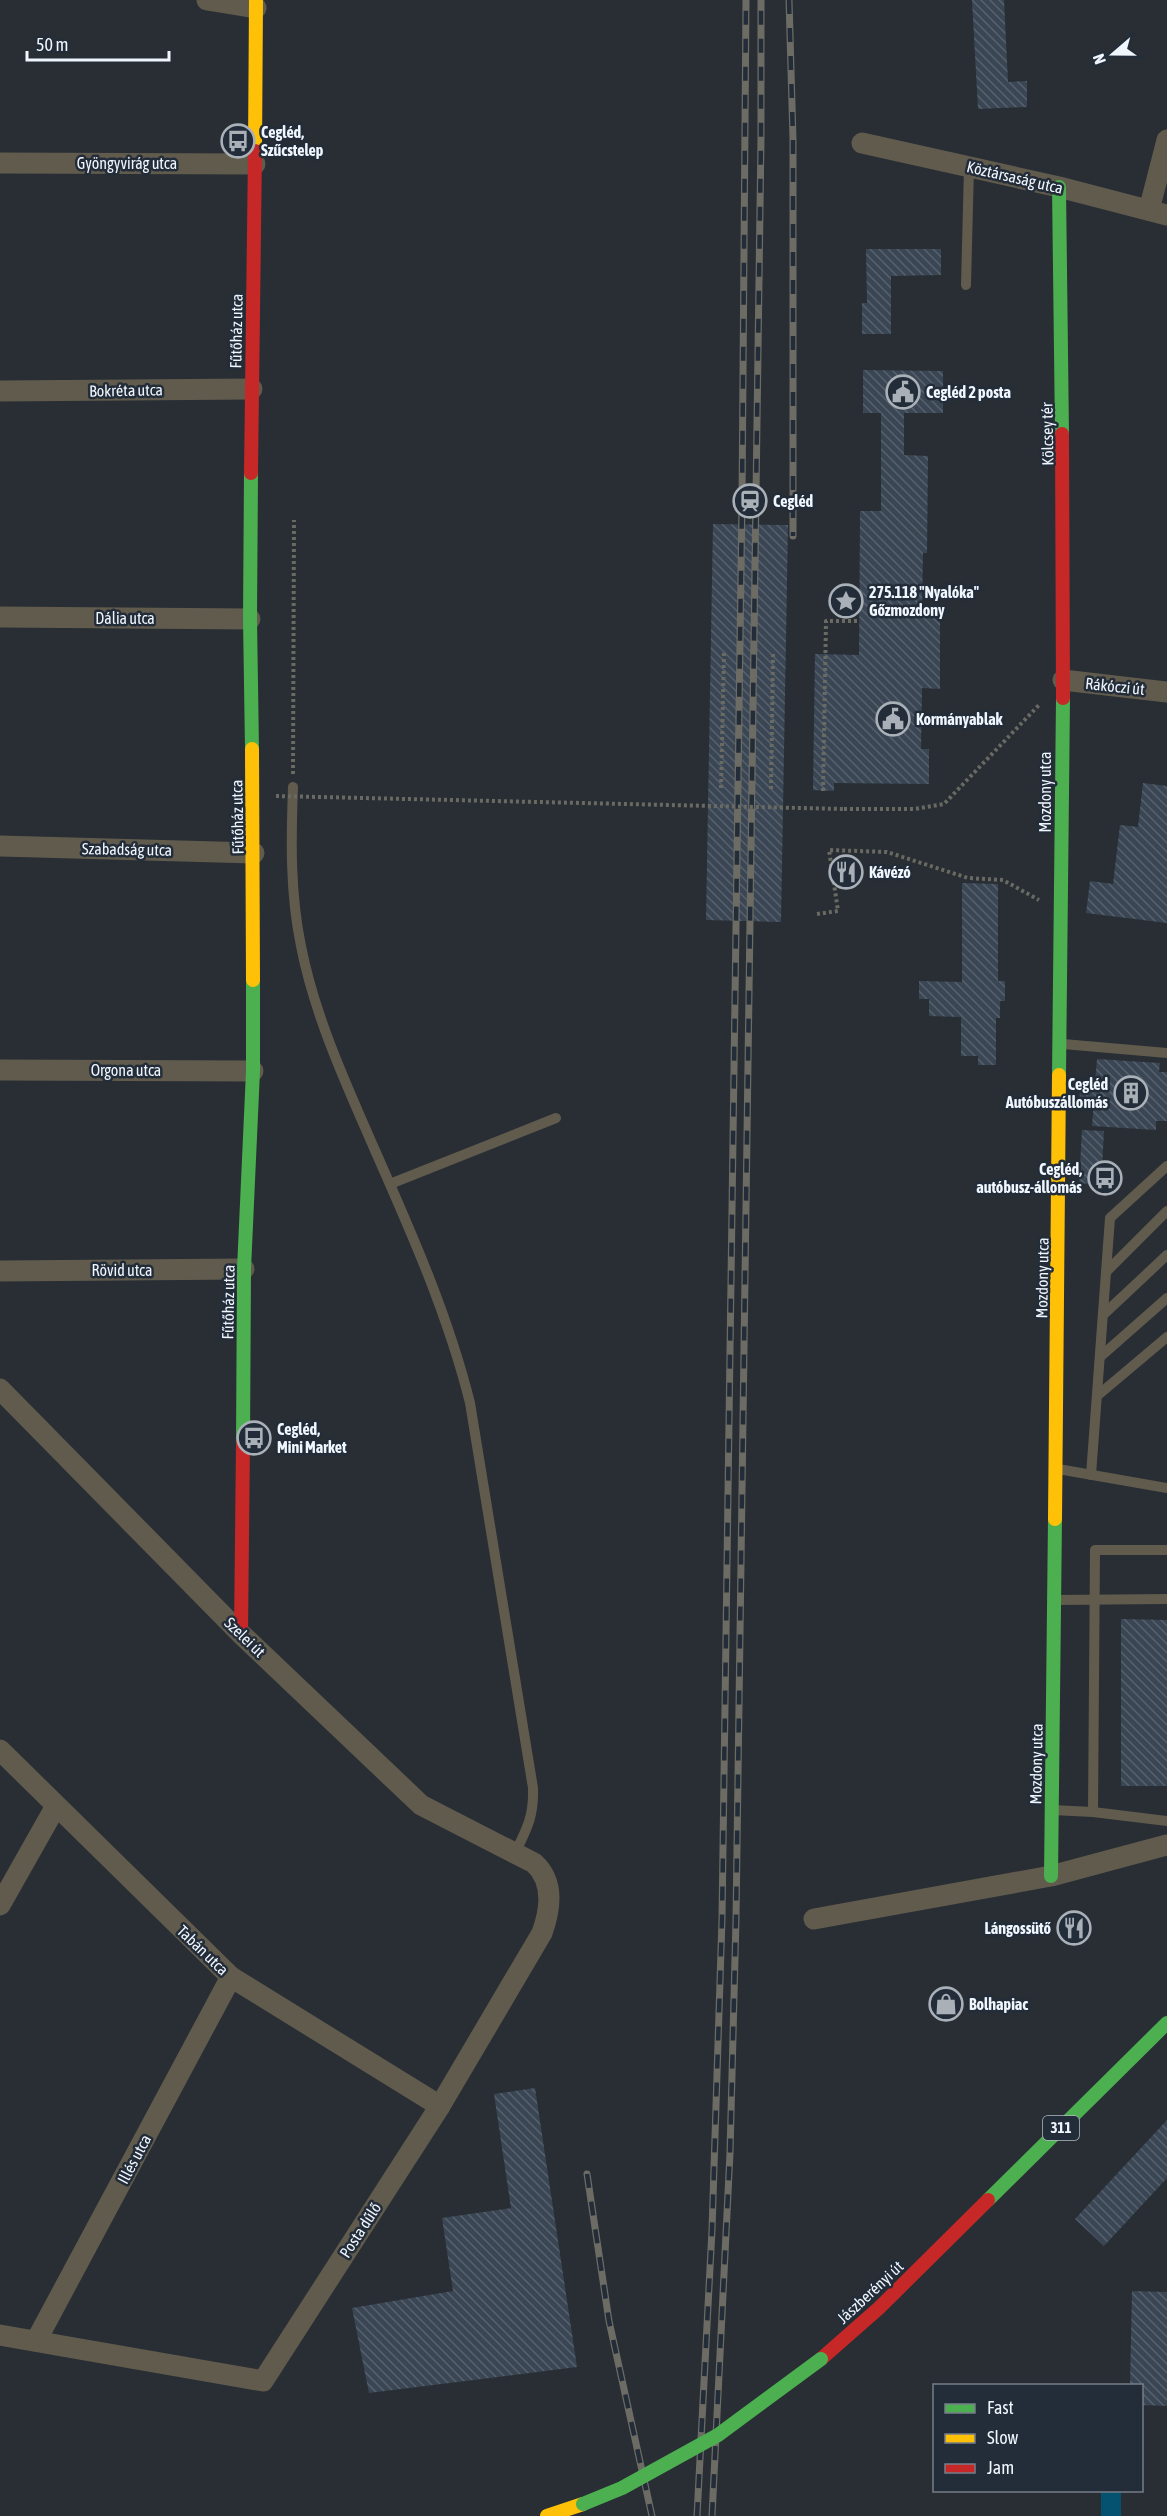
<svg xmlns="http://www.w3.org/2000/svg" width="1167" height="2516" font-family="'Asap Condensed',sans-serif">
<defs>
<pattern id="building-back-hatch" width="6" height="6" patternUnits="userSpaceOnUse" patternTransform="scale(1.5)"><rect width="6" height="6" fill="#3a4654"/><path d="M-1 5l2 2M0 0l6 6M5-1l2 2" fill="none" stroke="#57616e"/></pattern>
</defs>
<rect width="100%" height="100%" fill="#282e34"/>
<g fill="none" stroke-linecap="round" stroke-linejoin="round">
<!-- canal -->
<path stroke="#055170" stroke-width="20" d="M1111 2516V2490"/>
</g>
<!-- building -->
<g fill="url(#building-back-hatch)">
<path d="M972 0H1004L1008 82 1027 81V107L978 109Z"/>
<path d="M866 249H941V275L891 276V334H862V303H867Z"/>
<path d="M863 370 943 371V413H904V455L928 456 927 553H923L922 611 940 612V689L922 688 921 749H929V784L834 783V791L813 790 815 654 859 655 860 511H881V413H863Z"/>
<path d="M713 524 788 525 781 922 706 920Z"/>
<path d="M1143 783 1167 786V923L1086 913 1090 881 1113 884 1120 825 1138 827Z"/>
<path d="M962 883 998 884V981H1005V1001H1000V1018H996V1065H978V1056H961V1017L929 1016V999H919V981L962 982Z"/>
<path d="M1097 1059 1160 1063 1159 1072H1167V1121H1156V1130L1092 1126 1094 1102 1079 1101 1081 1082 1095 1083Z"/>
<path d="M1082 1130 1104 1131 1101 1185 1079 1183Z"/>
<path d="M1121 1619 1167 1620V1786H1121Z"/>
<path d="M535 2088 577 2367 369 2393 352 2308 453 2291 442 2218 511 2208 494 2094Z"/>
<path d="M1167 2120V2178L1104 2246 1075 2219Z"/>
<path d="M1132 2291 1167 2292V2406L1142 2405V2385H1130Z"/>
</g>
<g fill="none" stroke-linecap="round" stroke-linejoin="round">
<!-- path -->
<g stroke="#696a62" stroke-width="4" stroke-dasharray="3 3" stroke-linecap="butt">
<path d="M293 774 294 520"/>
<path d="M721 788 724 653"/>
<path d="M771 789 773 654"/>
<path d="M823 791 826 621H859"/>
<path d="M844 809H915L944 804 1040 704"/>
<path d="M817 914 838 911 829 850 887 852 968 878 1003 880 1039 900"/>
</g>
<!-- lane -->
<g stroke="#605b4d" stroke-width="10">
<path d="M966 285 969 167"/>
<path d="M293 787C291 840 290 893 301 946 314 1013 343 1077 370 1139 408 1225 447 1311 470 1403L533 1788C534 1816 527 1829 515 1853"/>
<path d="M1063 1044 1167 1053"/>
<path d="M390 1184 556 1118"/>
<path d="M1106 1272 1167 1211"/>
<path d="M1103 1315 1167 1255"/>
<path d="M1100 1357 1167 1298"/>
<path d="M1097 1396 1167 1337"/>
<path d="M1058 1469 1167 1488"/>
<path d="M1091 1475 1110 1218 1167 1166"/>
<path d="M1055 1600 1167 1599"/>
<path d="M1052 1810 1093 1812 1095 1550H1167"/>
<path d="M1093 1812 1167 1821"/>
</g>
<!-- street -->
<g stroke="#605b4d" stroke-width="21">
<path d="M207 0 256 8"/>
<path d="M862 143 1059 187 1167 215"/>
<path d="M0 163 255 164"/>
<path d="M1149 210 1167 140"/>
<path d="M0 391 252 389"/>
<path d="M0 617 250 619"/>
<path d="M1063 680 1167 692"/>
<path d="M0 846 254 853"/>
<path d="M0 1070 253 1071"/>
<path d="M0 1271 244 1269"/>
<path d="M0 1389 241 1634 421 1805 534 1863C554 1881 551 1908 542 1933L440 2106 263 2381 0 2335"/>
<path d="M0 1750 231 1977 440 2106"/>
<path d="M0 1905 56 1806"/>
<path d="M814 1919 1051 1876 1167 1845"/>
<path d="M36 2341 231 1977"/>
</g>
<!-- fast -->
<g stroke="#4caf50" stroke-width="14">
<path d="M1059 187 1062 434"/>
<path d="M251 473 250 619 252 749"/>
<path d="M1059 1075 1063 698"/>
<path d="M243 1442 244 1269 253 1071V980"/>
<path d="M1051 1876 1055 1519"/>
<path d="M988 2200 1167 2023"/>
</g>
<!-- slow -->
<g stroke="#ffc107" stroke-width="14">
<path d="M255 151 256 0"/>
<path d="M252 749 253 980"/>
<path d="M1055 1519 1059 1075"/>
<path d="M547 2516 583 2504"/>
</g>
<!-- jam -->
<g stroke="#c62828" stroke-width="14">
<path d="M1062 434 1063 698"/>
<path d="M251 473 255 151"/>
<path d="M241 1634 243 1442"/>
<path d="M821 2359 879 2308 988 2200"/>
</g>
<defs>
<g id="rail">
<path d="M789 0 793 139V536"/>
<path d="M587 2174 609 2321 652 2516"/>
<path d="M697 2516 712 2230 722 1919 742 501 746 0"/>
<path d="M712 2516 730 2153 736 1919 761 138V0"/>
</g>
</defs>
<!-- rail casing -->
<use href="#rail" stroke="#6d6c64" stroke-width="7"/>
<!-- rail -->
<use href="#rail" stroke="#232d39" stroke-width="4.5" stroke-dasharray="14" stroke-linecap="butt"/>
<!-- path-bridge -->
<path stroke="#696a62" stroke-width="4" stroke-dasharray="3 3" stroke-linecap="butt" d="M276 796 844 809"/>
<!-- fast-bridge -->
<path stroke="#4caf50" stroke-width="14" d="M583 2504 622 2488 718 2435 821 2359"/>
</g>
<!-- icons -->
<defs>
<symbol id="bus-ring" viewBox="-11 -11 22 22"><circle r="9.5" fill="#232d39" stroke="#a9b0b7" stroke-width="1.5"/><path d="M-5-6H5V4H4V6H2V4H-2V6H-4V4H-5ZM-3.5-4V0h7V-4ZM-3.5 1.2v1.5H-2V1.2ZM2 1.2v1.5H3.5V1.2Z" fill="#a9b0b7"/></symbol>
<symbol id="civic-ring" viewBox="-11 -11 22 22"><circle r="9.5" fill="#232d39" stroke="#a9b0b7" stroke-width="1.5"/><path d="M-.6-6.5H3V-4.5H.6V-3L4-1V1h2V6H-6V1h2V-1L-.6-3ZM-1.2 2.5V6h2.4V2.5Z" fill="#a9b0b7"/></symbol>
<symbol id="station-ring" viewBox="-11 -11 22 22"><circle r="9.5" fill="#232d39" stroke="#a9b0b7" stroke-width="1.5"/><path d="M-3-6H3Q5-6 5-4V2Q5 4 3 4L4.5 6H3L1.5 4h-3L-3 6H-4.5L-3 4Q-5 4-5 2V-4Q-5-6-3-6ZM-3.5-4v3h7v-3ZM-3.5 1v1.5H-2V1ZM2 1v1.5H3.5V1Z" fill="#a9b0b7"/></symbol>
<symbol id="sight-ring" viewBox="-11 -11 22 22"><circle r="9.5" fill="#232d39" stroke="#a9b0b7" stroke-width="1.5"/><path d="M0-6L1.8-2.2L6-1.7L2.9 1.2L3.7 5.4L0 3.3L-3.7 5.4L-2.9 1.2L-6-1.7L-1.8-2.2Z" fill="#a9b0b7"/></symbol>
<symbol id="restaurant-ring" viewBox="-11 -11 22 22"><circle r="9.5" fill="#232d39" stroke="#a9b0b7" stroke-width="1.5"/><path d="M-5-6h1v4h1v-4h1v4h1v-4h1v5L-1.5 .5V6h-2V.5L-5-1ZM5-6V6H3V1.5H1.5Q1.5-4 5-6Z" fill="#a9b0b7"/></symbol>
<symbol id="building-ring" viewBox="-11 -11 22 22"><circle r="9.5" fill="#232d39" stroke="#a9b0b7" stroke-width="1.5"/><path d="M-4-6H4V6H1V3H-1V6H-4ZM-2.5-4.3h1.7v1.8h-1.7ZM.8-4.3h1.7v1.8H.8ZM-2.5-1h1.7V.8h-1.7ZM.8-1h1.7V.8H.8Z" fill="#a9b0b7"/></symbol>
<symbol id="shop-ring" viewBox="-11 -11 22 22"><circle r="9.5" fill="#232d39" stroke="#a9b0b7" stroke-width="1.5"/><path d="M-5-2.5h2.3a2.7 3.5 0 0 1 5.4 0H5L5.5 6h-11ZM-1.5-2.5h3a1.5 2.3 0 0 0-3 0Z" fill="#a9b0b7"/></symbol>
</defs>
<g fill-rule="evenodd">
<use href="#bus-ring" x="219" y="122" width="38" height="38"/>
<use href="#civic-ring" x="884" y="373" width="38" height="38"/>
<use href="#station-ring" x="731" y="482" width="38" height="38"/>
<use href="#sight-ring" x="827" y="582" width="38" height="38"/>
<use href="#civic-ring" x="874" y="700" width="38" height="38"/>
<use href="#restaurant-ring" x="827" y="853" width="38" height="38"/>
<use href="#building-ring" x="1112" y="1074" width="38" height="38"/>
<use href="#bus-ring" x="1086" y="1159" width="38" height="38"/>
<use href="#bus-ring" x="235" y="1419" width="38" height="38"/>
<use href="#restaurant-ring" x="1055" y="1909" width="38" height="38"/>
<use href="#shop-ring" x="927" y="1985" width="38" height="38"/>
</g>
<g text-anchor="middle" stroke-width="5" stroke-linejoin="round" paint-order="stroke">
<!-- shield labels -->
<rect fill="#232d39" stroke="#b2bac3" stroke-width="1.5" x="1043" y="2116" width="36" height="24" rx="4.5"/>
<g font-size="15" font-weight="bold" fill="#eff6fe">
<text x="1061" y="2133">311</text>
</g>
<!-- poi labels -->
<g font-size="16" font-weight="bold" fill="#eff6fe" stroke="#232d39" text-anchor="start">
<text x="261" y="138">Cegléd,<tspan x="261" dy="18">Szűcstelep</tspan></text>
<text x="926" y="398">Cegléd 2 posta</text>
<text x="773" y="507">Cegléd</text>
<text x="869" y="598">275.118 "Nyalóka"<tspan x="869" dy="18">Gőzmozdony</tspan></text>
<text x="916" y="725">Kormányablak</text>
<text x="869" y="878">Kávézó</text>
<text x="1108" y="1090" text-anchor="end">Cegléd<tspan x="1108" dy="18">Autóbuszállomás</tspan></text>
<text x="1082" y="1175" text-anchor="end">Cegléd,<tspan x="1082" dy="18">autóbusz-állomás</tspan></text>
<text x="277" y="1435">Cegléd,<tspan x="277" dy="18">Mini Market</tspan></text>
<text x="1051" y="1934" text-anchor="end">Lángossütő</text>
<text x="969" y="2010">Bolhapiac</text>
</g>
<!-- street labels -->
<g font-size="16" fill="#eff6fe" stroke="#232d39">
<text x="127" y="169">Gyöngyvirág utca</text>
<text transform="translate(1015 177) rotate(13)" y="6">Köztársaság utca</text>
<text transform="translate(236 331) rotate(-89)" y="6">Fűtőház utca</text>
<text transform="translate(126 390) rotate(-1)" y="6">Bokréta utca</text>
<text transform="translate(1047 434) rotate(-91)" y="6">Kölcsey tér</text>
<text x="125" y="624">Dália utca</text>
<text transform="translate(1115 686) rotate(6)" y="6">Rákóczi út</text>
<text transform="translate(1045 792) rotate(-90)" y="6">Mozdony utca</text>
<text transform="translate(237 817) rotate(-91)" y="6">Fűtőház utca</text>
<text transform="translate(127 849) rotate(1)" y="6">Szabadság utca</text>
<text x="126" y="1076">Orgona utca</text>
<text x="122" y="1276">Rövid utca</text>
<text transform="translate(1042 1278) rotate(-89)" y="6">Mozdony utca</text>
<text transform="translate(228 1302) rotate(-89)" y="6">Fűtőház utca</text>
<text transform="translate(245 1637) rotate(44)" y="6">Szelei út</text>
<text transform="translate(1036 1764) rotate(-89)" y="6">Mozdony utca</text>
<text transform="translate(203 1950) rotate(44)" y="6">Tabán utca</text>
<text transform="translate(134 2159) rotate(-62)" y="6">Illés utca</text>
<text transform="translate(360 2230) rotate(-57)" y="6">Posta dűlő</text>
<text transform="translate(870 2292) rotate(-43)" y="6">Jászberényi út</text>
</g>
</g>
<!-- legend -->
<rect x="933" y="2384" width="210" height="108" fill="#232d39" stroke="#757d88" stroke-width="1.5"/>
<rect x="945" y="2404" width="30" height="9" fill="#4caf50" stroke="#757d88" stroke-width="1.5"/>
<text x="987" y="2414" font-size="18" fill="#eff6fe">Fast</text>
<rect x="945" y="2434" width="30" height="9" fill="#ffc107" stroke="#757d88" stroke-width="1.5"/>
<text x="987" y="2444" font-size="18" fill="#eff6fe">Slow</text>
<rect x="945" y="2464" width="30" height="9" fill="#c62828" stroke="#757d88" stroke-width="1.5"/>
<text x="987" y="2474" font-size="18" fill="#eff6fe">Jam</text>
<!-- north arrow -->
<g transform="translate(1113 54) rotate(250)" stroke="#232d39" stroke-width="4.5" paint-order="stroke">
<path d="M0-4.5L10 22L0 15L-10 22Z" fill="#eff6fe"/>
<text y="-9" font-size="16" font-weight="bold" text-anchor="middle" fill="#eff6fe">N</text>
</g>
<!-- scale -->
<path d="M27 51v9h142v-9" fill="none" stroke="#eff6fe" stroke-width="3"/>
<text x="36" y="51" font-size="18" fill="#eff6fe" stroke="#232d39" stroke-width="4.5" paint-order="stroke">50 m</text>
</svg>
